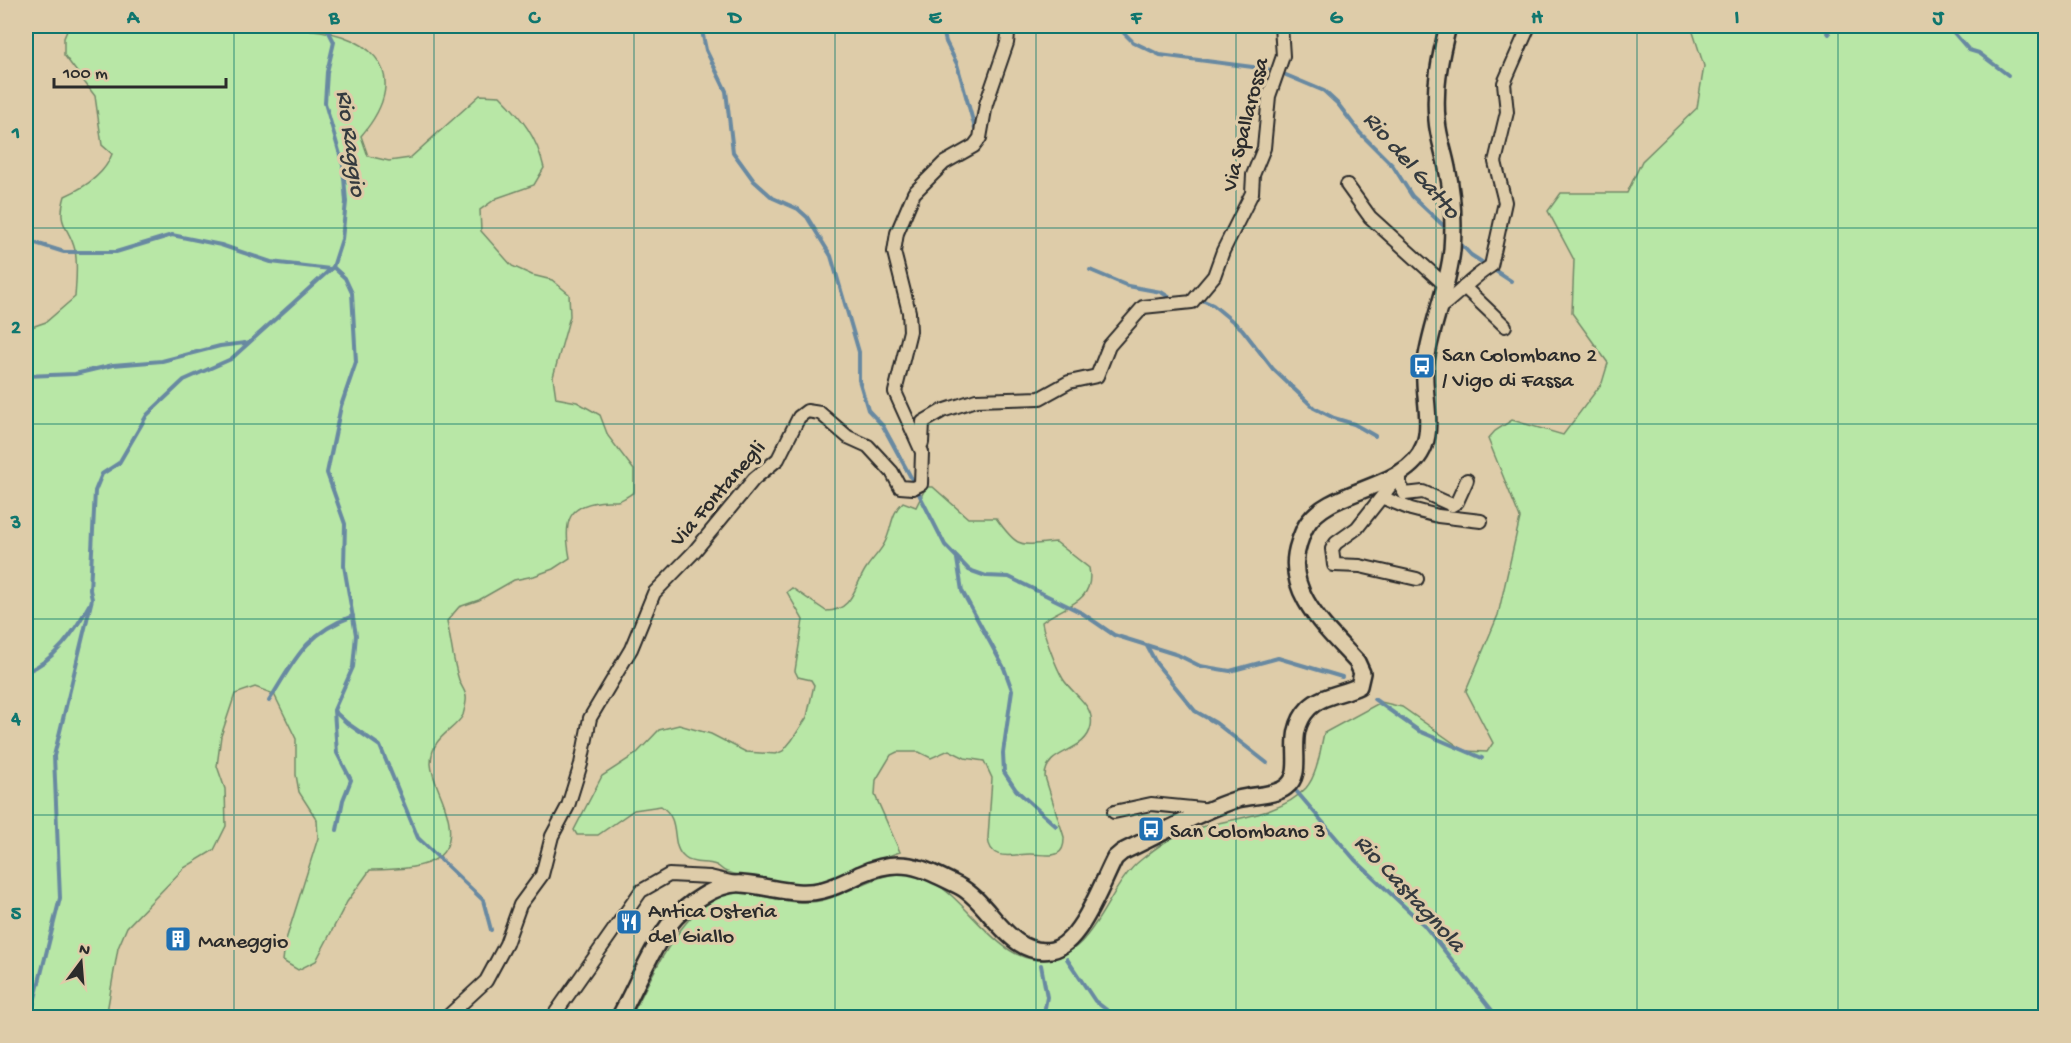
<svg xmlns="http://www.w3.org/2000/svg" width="2071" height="1043" font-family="'Gochi Hand',sans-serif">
<rect width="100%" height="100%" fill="#decca9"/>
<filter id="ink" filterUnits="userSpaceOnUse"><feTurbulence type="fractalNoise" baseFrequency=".0167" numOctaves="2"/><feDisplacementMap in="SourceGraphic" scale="12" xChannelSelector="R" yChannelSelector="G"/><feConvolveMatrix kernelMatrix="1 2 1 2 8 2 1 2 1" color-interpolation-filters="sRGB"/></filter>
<g filter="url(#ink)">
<!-- green -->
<g fill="#b8e7a6" stroke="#728968" stroke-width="1.5">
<path d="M69 26H293L294 29C365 29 418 69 361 136L368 156 389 161 410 158 480 95 500 96C522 118 537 137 544 168L534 185 497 198 480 210 481 231 512 266 532 275 552 280 569 294 570 316 553 377 556 398 577 402 600 415 608 436 634 470V492C629 495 623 500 617 501 617 501 608 501 608 501 566 503 563 522 570 558L553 569 534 576 514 580 479 600 459 607 447 621C451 640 453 662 459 680 460 685 466 691 466 697 467 701 464 711 463 715 454 732 431 735 431 764 432 779 441 793 445 807 466 869 413 869 370 870L347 902 316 961 298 970 283 961 285 943 318 838 317 820 299 792 296 775V739L274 694 255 687 235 694 221 736 217 766 225 789 226 826 214 850 184 868 127 927 118 948 107 1012 103 1017 26 1018V329L46 322 75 297C76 281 78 266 75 250 69 225 56 227 65 196 83 188 105 174 112 154L102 145 95 96 64 55V38Z"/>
<path d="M1691 26H2045V1017L630 1018C654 975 690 881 751 894 776 898 801 907 827 899 865 887 892 860 933 882 967 900 998 961 1041 960 1097 958 1104 888 1142 859 1153 850 1166 840 1180 834 1217 818 1277 820 1306 788 1318 774 1320 750 1324 733L1381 702 1402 707 1465 751 1487 752 1493 743 1466 691 1498 615 1520 518 1488 439 1495 431 1512 420 1563 435 1602 383 1608 363 1572 313 1574 260 1548 211 1561 193H1627L1642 161 1697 108 1704 66Z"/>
<path d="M926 487H933L968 518H996C1019 550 1019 545 1056 542L1089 568C1096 604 1061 606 1042 622 1044 636 1056 667 1063 679 1072 694 1095 705 1091 726 1086 754 1045 748 1045 777L1064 837C1065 862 1046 854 1030 854 1013 854 990 863 988 838L992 778 984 761 965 758 949 750 931 758 919 752H897L891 755 876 780 875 795 900 852C882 857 866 867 849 874 805 891 771 885 727 872 722 871 721 867 716 865 706 861 693 865 685 858 668 845 683 821 661 806L634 810 598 835H577L574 830 602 776 636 754 659 730 679 725 711 734 746 752 776 754 783 751 792 740 807 717 814 685 811 680 798 677 795 671 803 620 787 592 792 588 826 611C854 611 854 585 867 567 873 558 882 550 886 540 892 527 891 513 903 502L916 507Z"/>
</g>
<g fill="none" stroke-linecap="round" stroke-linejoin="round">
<!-- stream -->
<g stroke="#6889a1" stroke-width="4">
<path d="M701 26 706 50 726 91 733 152 754 181 773 198 798 209 807 217 831 256 859 352V380L868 410 883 426 914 483"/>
<path d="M942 26 946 42 957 64 976 132"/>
<path d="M1117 26 1133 42 1160 55 1268 69"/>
<path d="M1823 26 1829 34"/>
<path d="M1948 26 1969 50 1979 53 2008 75"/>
<path d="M1286 75 1324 91 1338 104 1360 133 1393 166 1412 196 1448 230"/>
<path d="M26 240 64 252H116L172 235 221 245 271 262 330 269"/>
<path d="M1457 240 1471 255 1511 281"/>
<path d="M333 267 345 278 352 293 356 362 341 406 327 473 345 524 344 566 356 635 353 667 334 710 337 753 351 780 343 800 337 830"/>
<path d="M1090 270 1128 286 1161 292 1172 299"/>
<path d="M1204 301 1213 305 1242 329 1273 369 1314 408 1334 418 1354 424 1375 436"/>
<path d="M26 376 75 374 113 365 162 361 220 346 245 343"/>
<path d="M917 490 945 545 969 570 986 576 1009 577 1082 613 1114 635 1178 655 1200 666 1230 671 1278 658 1342 677"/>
<path d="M957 559 962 591 1004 668 1012 690 1003 753 1004 772 1016 790 1056 826"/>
<path d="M1147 646 1156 663 1195 711 1216 723 1267 763"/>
<path d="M26 672C55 660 74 633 89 605"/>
<path d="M1374 699 1419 731 1482 758"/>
<path d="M269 701C294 661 305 633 353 616"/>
<path d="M334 711 347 723 380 746 418 838 483 900 491 930"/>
<path d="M1297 792 1355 860 1424 925 1498 1018"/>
<path d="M1067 959 1095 1001 1117 1018"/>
<path d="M1041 965 1047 997 1043 1018"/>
<path d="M30 1018 60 898 54 756 92 599 90 590 95 491 102 474 119 463 147 415 184 380 231 359 333 267 342 239 346 202 343 165 325 103 327 72 334 42 326 26"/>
</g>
<defs>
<g id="minor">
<path d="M1347 185 1370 217 1444 284"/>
<path d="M1464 287 1505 326"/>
<path d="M1438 309C1457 296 1471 278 1491 266L1505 202 1495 162 1507 112 1504 83 1529 26"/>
<path d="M922 443 923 422 942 411 976 400 1040 398 1069 382 1097 376 1109 346 1143 307 1192 302 1214 276 1223 251 1252 193 1253 175 1264 148 1269 96 1283 56 1281 26"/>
<path d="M1400 472V485L1405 494 1423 492 1452 505 1457 502 1467 480"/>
<path d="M1393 476 1391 485 1357 528 1336 543 1332 549 1334 565 1360 566 1417 579"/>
<path d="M1385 491 1386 499 1411 509 1438 516 1481 521"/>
<path d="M1114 812 1151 804 1212 810"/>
<path d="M446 1018 486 981 506 944 520 905 542 875 552 836 568 806 581 764 590 718 631 649 654 593 693 553 754 479 778 459 799 417 807 411 820 413 848 437 868 446 892 472 900 487 913 488 921 484 922 452 895 392 910 331 909 312 894 252 897 233 914 193 944 163 974 146 980 138 986 104 1007 43 1009 26"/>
<path d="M552 1018 641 891 669 875 710 877 735 883"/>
</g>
<path id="tertiary" d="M619 1018C635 989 650 951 669 925 683 906 718 882 742 884 770 886 796 897 823 890 836 887 849 880 861 874 901 856 921 867 959 886 991 903 1009 958 1052 950 1081 944 1102 882 1115 858L1122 852C1157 836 1202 810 1238 799 1252 795 1275 796 1286 787 1308 771 1282 736 1309 708 1322 695 1343 694 1359 686L1362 673 1357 662C1328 630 1282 591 1299 543 1301 537 1303 531 1306 526 1328 487 1407 491 1424 446 1433 424 1423 393 1425 369 1429 328 1448 291 1452 250 1454 223 1453 195 1447 168 1444 152 1438 136 1437 120 1434 86 1440 57 1448 26"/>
</defs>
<!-- minor casing -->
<use href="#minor" stroke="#2b2b2b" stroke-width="16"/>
<!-- tertiary casing -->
<use href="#tertiary" stroke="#2b2b2b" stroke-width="20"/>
<!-- minor -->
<use href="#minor" stroke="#decca9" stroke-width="12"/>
<!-- tertiary -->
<use href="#tertiary" stroke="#decca9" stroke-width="15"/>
</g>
</g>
<!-- grid -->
<path fill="none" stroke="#0f766e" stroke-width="1.5" stroke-opacity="0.55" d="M234 26V1018M434 26V1018M634 26V1018M835 26V1018M1036 26V1018M1236 26V1018M1436 26V1018M1637 26V1018M1838 26V1018M26 228H2046M26 424H2046M26 619H2046M26 815H2046"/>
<!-- icons -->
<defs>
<symbol id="bus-square" viewBox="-11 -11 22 22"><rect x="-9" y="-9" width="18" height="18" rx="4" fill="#1f6fb2" stroke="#decca9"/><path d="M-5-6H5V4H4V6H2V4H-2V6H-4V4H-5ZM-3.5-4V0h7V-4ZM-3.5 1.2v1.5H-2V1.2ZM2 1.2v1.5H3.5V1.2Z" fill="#fff"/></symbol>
<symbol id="restaurant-square" viewBox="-11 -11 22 22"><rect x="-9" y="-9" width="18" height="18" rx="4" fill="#1f6fb2" stroke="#decca9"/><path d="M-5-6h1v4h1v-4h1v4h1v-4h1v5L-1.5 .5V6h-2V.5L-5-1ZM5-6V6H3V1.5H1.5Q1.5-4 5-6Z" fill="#fff"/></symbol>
<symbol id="building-square" viewBox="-11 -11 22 22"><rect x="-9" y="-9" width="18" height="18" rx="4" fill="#1f6fb2" stroke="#decca9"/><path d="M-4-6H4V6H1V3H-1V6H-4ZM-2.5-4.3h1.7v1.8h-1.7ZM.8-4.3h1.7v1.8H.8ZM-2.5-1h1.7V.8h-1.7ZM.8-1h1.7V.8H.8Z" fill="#fff"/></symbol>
</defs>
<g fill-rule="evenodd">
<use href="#bus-square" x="1407" y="351" width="30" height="30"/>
<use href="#bus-square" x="1136" y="814" width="30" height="30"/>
<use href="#restaurant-square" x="614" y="907" width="30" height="30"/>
<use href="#building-square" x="163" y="924" width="30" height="30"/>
</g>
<g text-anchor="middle" stroke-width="6" stroke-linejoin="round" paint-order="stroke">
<!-- street labels -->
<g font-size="22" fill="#2b2b2b" stroke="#decca9">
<text transform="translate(1243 124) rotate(-76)" y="8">Via Spallarossa</text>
<text transform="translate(716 492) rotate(-49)" y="8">Via Fontanegli</text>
</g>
<!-- poi labels -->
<g font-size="22" fill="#2b2b2b" stroke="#decca9" text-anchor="start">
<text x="1442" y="361">San Colombano 2<tspan x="1442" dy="25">/ Vigo di Fassa</tspan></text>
<text x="1170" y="837">San Colombano 3</text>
<text x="648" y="917">Antica Osteria<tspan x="648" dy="25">del Giallo</tspan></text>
<text x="198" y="947">Maneggio</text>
</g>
<!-- water labels -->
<g font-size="24" font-style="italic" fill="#353b3f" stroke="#decca9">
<text transform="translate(353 143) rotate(82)" y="8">Rio Raggio</text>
<text transform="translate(1413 164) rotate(49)" y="8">Rio del Gatto</text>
<text transform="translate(1411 892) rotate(47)" y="8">Rio Castagnola</text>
</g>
</g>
<!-- margin -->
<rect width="2071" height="1043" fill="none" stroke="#decca9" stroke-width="66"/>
<!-- north arrow -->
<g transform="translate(81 962) rotate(16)" stroke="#decca9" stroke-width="4.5" paint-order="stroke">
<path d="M0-4.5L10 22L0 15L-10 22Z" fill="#2b2b2b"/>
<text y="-9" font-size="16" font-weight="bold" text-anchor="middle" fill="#2b2b2b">N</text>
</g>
<!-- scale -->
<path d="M54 78v9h172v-9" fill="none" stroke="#2b2b2b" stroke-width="3"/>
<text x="63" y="78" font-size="18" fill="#2b2b2b" stroke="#decca9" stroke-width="4.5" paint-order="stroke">100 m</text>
<rect x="33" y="33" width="2005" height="977" fill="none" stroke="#0f766e" stroke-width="2"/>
<g font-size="20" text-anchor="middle" font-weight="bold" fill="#0f766e">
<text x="133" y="23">A</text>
<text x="334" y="23">B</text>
<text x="534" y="23">C</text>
<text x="735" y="23">D</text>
<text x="935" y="23">E</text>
<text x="1136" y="23">F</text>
<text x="1336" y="23">G</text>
<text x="1537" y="23">H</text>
<text x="1737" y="23">I</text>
<text x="1938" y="23">J</text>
<text x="16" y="138">1</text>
<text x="16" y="333">2</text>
<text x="16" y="528">3</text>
<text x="16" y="724">4</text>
<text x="16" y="919">5</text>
</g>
</svg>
